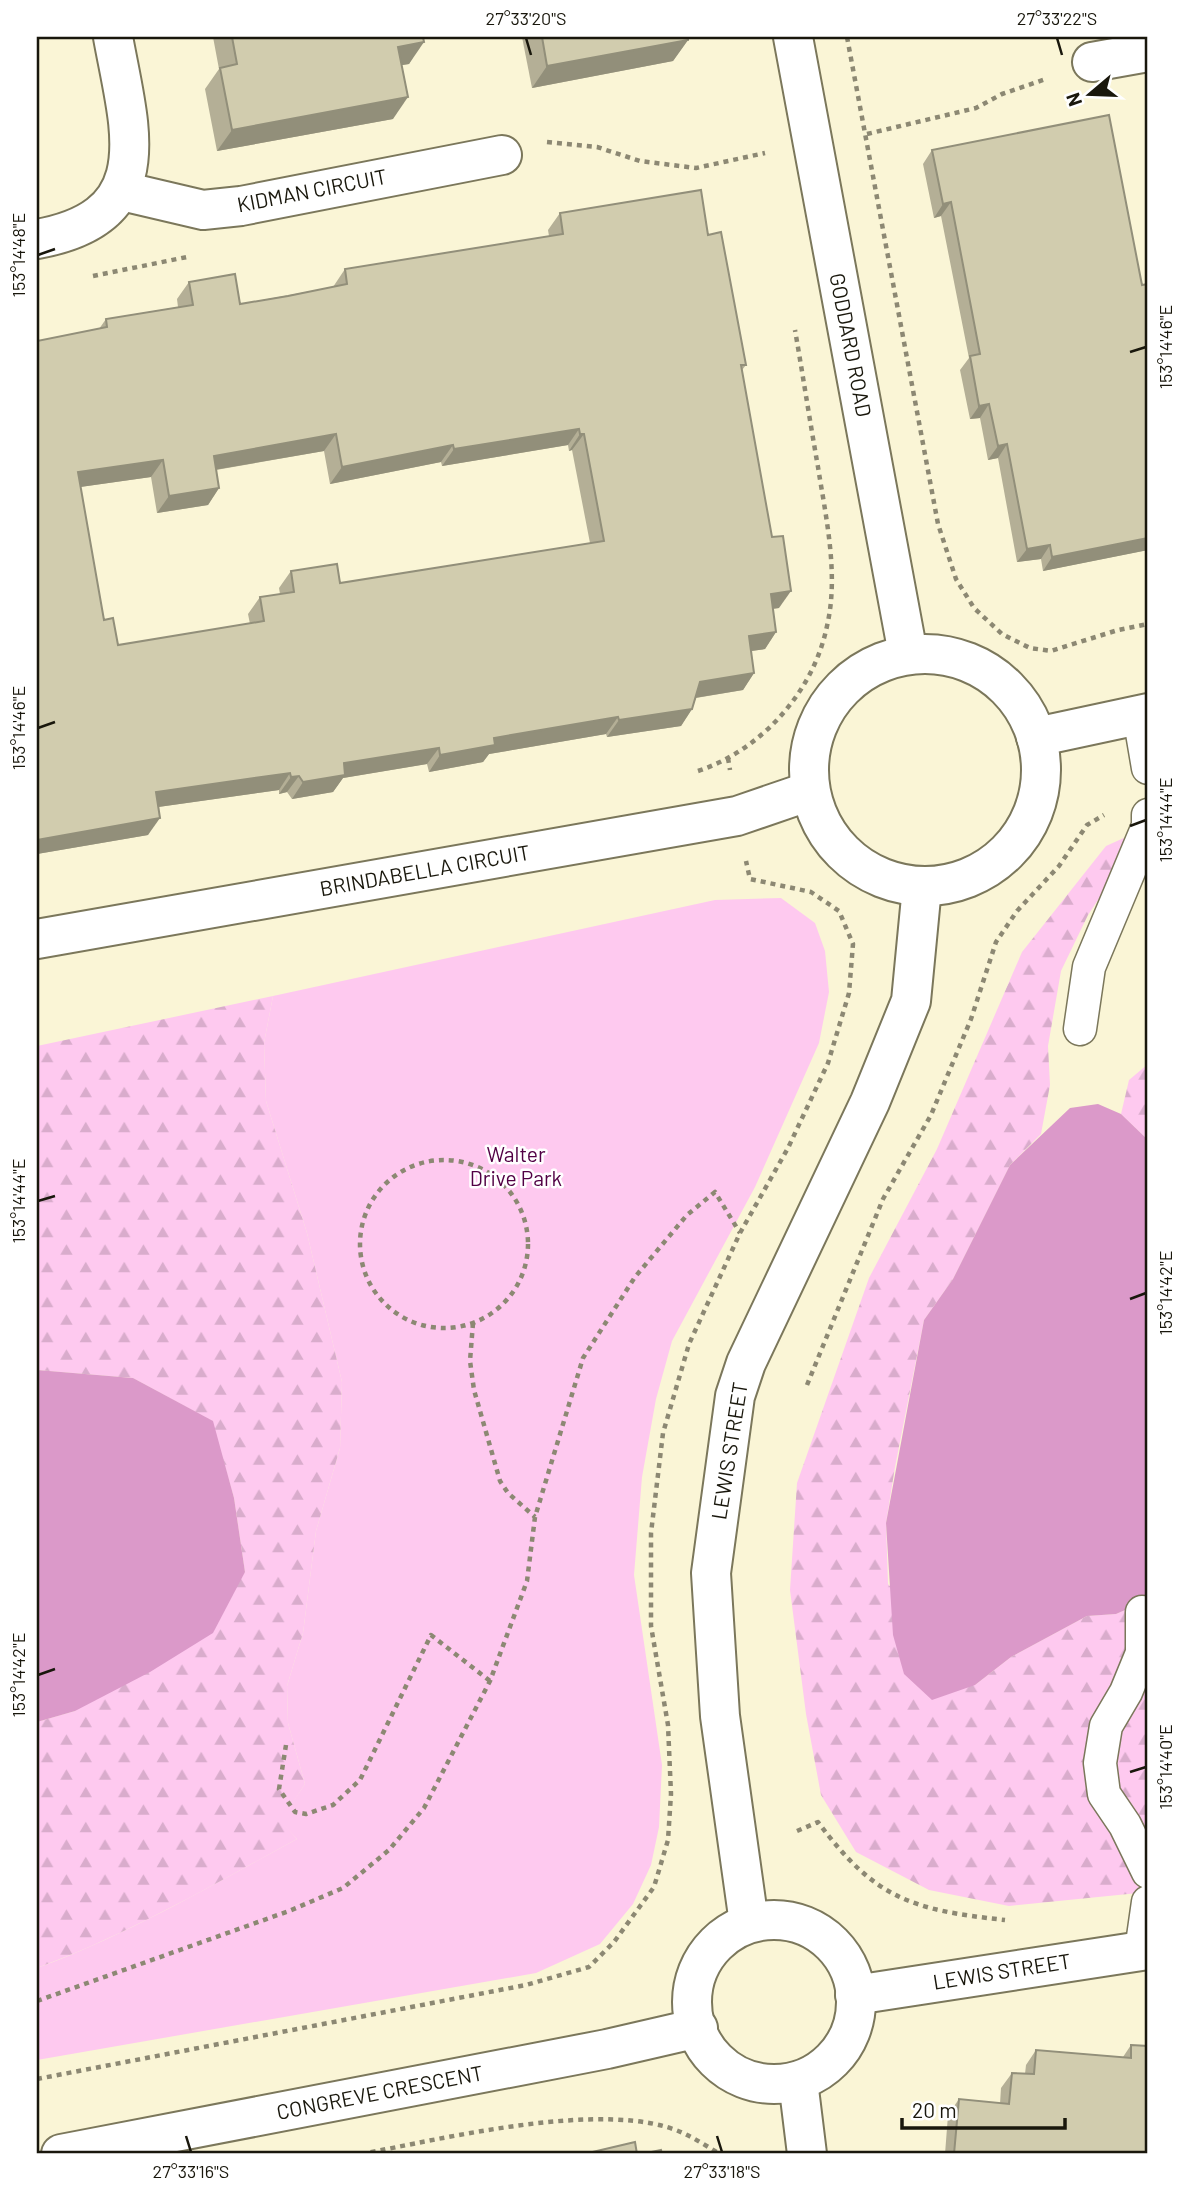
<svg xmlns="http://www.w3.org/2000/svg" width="1185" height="2191" font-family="Barlow,sans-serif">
<defs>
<pattern id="forest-firs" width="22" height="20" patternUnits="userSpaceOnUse" patternTransform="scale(1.75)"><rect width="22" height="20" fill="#fec9ef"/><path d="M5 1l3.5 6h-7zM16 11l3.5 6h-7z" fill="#d9accc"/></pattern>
</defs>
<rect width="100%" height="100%" fill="#faf5d6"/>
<!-- green -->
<path fill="#fec9ef" d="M781 898 815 923 825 951 829 992 819 1043 755 1187 672 1341 656 1399 642 1477 634 1575 662 1765 659 1827 651 1865 633 1904 600 1944 536 1973 37 2060V1968C127 1935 212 1885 297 1839L280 1821 305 1784 288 1723 287 1686 303 1633 316 1531 340 1448 342 1382 307 1233 266 1101 264 1043 273 996 715 900Z"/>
<!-- forest -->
<g fill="url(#forest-firs)">
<path d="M1126 837 1127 856 1088 915 1061 971 1048 1046 1050 1085 1041 1134 1010 1165 953 1279 924 1320 895 1467 886 1523 888 1584 975 1685 1011 1657 1087 1616 1116 1614 1148 1600V1892L1009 1906 929 1890 856 1852 821 1795 806 1714 790 1590 797 1483 869 1278 937 1149 1022 952 1106 846Z"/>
<path d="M273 996 264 1043 266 1101 307 1233 342 1382 340 1448 316 1531 303 1633 287 1686 288 1723 305 1784 281 1821 297 1839C213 1885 127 1935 37 1968V1722L75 1711 245 1572 234 1498 212 1421 133 1378 37 1370V1046Z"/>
<path d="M1148 1064V1140L1121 1114 1129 1080Z"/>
</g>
<!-- water -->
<g fill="#db99c9">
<path d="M1098 1104 1121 1114 1148 1140V1600L1116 1614 1087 1616 1011 1657 975 1685 932 1700 904 1674 893 1635 886 1523 924 1320 953 1279 1010 1165 1070 1108Z"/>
<path d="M37 1370 133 1378 213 1421 234 1498 245 1572 213 1633 150 1672 75 1711 37 1722Z"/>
</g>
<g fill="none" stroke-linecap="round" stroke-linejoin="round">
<defs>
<g id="service">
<path d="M1139 715 1148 768"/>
<path d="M1080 1029 1089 967 1148 826V815"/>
<path d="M1142 1612V1653L1126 1692 1106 1726 1100 1763 1104 1794 1125 1825 1148 1872"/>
<path d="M1141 1951 1148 1902"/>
</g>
<g id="minor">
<path d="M793 37 908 654"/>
<path d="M1092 62 1148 52"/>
<path d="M122 191 203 210 241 206 502 155"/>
<path d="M37 239C161 217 130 130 113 37"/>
<circle cx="925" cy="770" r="116"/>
<path d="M37 939 737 816 810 791"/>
<circle cx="774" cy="2002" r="82"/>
<path d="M749 1923 720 1716 711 1573 735 1396 746 1363 870 1102 911 1001 922 887"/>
<path d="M855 1995 1148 1950"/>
<path d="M798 2081 807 2154"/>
<path d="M61 2154 607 2049 698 2028"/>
</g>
<path id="tertiary" d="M1036 737 1148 713"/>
</defs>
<!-- service casing -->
<use href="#service" stroke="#7b775b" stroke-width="35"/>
<!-- minor casing -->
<use href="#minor" stroke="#7b775b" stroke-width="42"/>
<!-- tertiary casing -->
<use href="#tertiary" stroke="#7b775b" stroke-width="42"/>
<!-- path -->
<g stroke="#8c8873" stroke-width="4.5" stroke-dasharray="5 5" stroke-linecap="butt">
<path d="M847 37 938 524 956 579 974 608 1002 634 1030 648 1051 651 1118 630 1148 624"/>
<path d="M867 134 976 108 1002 94 1046 79"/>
<path d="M547 142 597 147 640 161 696 168 765 153"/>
<path d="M93 276 187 257"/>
<path d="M728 758 730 770"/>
<path d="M698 771C725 762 749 747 770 727 798 700 819 665 827 626 839 575 826 518 818 467 810 422 803 376 795 330"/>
<circle cx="444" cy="1244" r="84"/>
<path d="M473 1323 470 1361 474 1390 500 1481 508 1493 535 1517"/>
<path d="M807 1385 883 1199 931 1115 971 1019 996 942 1017 911 1059 866 1087 825 1104 815"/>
<path d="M286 1745 279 1789 295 1812 306 1814 333 1805 360 1780 431 1635 490 1681"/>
<path d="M797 1831 818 1822C875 1899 912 1910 1005 1920"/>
<path d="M37 2001 289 1911 343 1888 389 1850 424 1808 490 1681 527 1581 535 1517 583 1358 635 1277 687 1215 715 1192 740 1233"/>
<path d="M37 2079 526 1985 589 1967 614 1942 654 1887 668 1840 671 1794 668 1725 651 1626V1533L663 1433 689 1344 740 1233 788 1148 828 1063 849 993 853 944 839 911 811 892 750 879 746 861"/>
<path d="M361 2154C443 2139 607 2098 683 2133 696 2139 708 2147 720 2154"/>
</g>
<!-- service -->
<use href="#service" stroke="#fff" stroke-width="32"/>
<!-- minor -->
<use href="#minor" stroke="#fff" stroke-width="38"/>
<!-- tertiary -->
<use href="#tertiary" stroke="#fff" stroke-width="38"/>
</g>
<!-- wall -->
<g fill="#b4af96" fill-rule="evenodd">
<path d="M213 37H423L409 64 402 65 393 119 217 151 205 89 219 69Z"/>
<path d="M522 37H688V40L673 61 532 88Z"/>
<path d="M932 150 1148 550 1043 571 1041 559 1017 562 998 458 988 460 980 418 970 419 960 370 969 358 941 216 934 218 923 164Z"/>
<path d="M560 213 708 235 746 365 742 370 779 608 773 609 776 632 765 649 751 651 754 673 743 690 696 698 692 709 681 726 607 737 606 734 489 754 483 762 429 772 427 764 343 778 333 792 292 799 287 792 279 794V790L158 807 148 835 37 854V341L99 329 106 319 178 307 177 299 189 282 240 304 333 287 345 269 549 236 548 230ZM568 445 569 451 572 450 590 543 340 583 291 571 279 588 280 594 260 597 248 614 250 624 118 645 104 620 80 487 151 477 157 513 208 505 219 488 216 470 324 451 330 484 441 462 442 466Z"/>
<path d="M1131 2045 1148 2154H945L948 2115 959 2099 1000 2104 1001 2088 1012 2073 1025 2074 1026 2065 1036 2050 1123 2057Z"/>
</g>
<!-- shaded-wall -->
<g fill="#928f7a">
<path d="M688 40 673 61 532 88 547 66Z"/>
<path d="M424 42 409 64 383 68 398 47Z"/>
<path d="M408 97 393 119 217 151 232 130Z"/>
<path d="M951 202 941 216 934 218 943 204Z"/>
<path d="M989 404 980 418 970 419 979 406Z"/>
<path d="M579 429 568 445 442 466 454 449Z"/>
<path d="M336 434 324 451 202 472 214 456Z"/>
<path d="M580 434H584L572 450 569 451Z"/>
<path d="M1007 444 998 458 988 460 998 446Z"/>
<path d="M453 445 441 462 330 484 342 467Z"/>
<path d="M163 460 151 477 66 489 78 472Z"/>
<path d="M219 488 208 505 157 513 169 496Z"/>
<path d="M1148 538V550L1043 571 1052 557Z"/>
<path d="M1050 545 1041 559 1017 562 1027 549Z"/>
<path d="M791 591 779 608 759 610 771 594Z"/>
<path d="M776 632 765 649 737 653 749 636Z"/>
<path d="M754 673 743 690 688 699 700 682Z"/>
<path d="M692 709 681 726 607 737 619 720Z"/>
<path d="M618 717 606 734 489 754 483 762 429 772 440 755 494 738Z"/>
<path d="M439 748 427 764 343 778 333 792 292 799 303 782 344 763Z"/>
<path d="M290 773 279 790 144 809 156 792Z"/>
<path d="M299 776 287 792 279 794 291 777Z"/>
<path d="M160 818 148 835 37 854V840Z"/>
</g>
<!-- building -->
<g fill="#d1ccae" stroke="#928f7a" stroke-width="2" fill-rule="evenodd">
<path d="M232 37H423L424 42 398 47 408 97 232 130 220 68 237 64Z"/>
<path d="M542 37H688V40L547 66Z"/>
<path d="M1109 115 1142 285 1148 284V538L1052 557 1050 545 1027 549 1007 444 998 446 989 404 979 406 970 356 980 354 951 202 943 204 932 150Z"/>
<path d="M701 190 708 235 721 232 746 365H741L772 537 783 536 791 591 771 594 776 632 749 636 754 673 700 682 692 709 619 720 618 717 494 738 495 745 440 755 439 748 344 763 345 775 303 782 299 776 291 777 290 773 156 792 160 818 37 840V341L107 327 106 319 193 305 189 282 235 274 240 304 288 296 347 284 345 269 563 234 560 213ZM579 429 580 434H584L604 541 340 583 337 564 291 571 294 592 260 597 264 621 118 645 113 618 104 620 78 472 163 460 169 496 219 488 214 456 336 434 342 467 453 445 454 449Z"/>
<path d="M1131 2045 1148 2046V2154H954L959 2099 1009 2104 1012 2073 1034 2074 1036 2050 1131 2058Z"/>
<path d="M635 2142 637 2154H584Z"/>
<path d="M661 2150 662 2154H642Z"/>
</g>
<!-- ticks -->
<path fill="none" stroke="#19170c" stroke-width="2.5" d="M526 38 531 55M1057 38 1062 55M38 255 55 249M1130 352 1146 347M38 728 55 722M1130 826 1146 820M38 1201 55 1196M1130 1299 1146 1293M38 1675 55 1669M1130 1772 1146 1767M186 2136 191 2152M717 2136 722 2152"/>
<g text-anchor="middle" stroke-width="5" stroke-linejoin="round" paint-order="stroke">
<!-- street labels -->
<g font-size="21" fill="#19170c" stroke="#fff">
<text transform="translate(312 191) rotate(-11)" y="7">KIDMAN CIRCUIT</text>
<text transform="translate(850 345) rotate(79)" y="7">GODDARD ROAD</text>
<text transform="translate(425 871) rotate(-10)" y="7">BRINDABELLA CIRCUIT</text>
<text transform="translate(730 1451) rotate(-81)" y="7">LEWIS STREET</text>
<text transform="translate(1002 1972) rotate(-9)" y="7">LEWIS STREET</text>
<text transform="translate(380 2093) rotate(-11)" y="7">CONGREVE CRESCENT</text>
</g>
<!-- park labels -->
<g font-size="21" fill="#510044" stroke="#fff">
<text x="516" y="1162">Walter<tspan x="516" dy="24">Drive Park</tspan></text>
</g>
</g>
<!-- border -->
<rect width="1185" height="2191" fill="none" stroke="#ffffff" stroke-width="77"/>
<!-- north arrow -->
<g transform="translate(1090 94) rotate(251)" stroke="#ffffff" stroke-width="5" paint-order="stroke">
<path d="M0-5L12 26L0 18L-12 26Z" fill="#19170c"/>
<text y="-10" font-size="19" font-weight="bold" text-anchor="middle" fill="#19170c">N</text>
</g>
<!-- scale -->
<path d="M902 2118v10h163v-10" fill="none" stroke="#19170c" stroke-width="3.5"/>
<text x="912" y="2118" font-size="21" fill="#19170c" stroke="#ffffff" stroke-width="5" paint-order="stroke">20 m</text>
<rect x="38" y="38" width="1108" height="2114" fill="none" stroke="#19170c" stroke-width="2.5"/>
<g font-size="18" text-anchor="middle" fill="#19170c">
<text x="526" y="25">27°33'20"S</text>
<text x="1057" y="25">27°33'22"S</text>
<text transform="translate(19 255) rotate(-90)" y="6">153°14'48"E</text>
<text transform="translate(1166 347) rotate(-90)" y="6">153°14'46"E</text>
<text transform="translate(19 728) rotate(-90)" y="6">153°14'46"E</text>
<text transform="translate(1166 820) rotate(-90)" y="6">153°14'44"E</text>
<text transform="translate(19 1201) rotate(-90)" y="6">153°14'44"E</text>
<text transform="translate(1166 1293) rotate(-90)" y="6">153°14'42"E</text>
<text transform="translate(19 1675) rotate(-90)" y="6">153°14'42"E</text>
<text transform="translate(1166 1767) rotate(-90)" y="6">153°14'40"E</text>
<text x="191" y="2178">27°33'16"S</text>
<text x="722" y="2178">27°33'18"S</text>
</g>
</svg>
